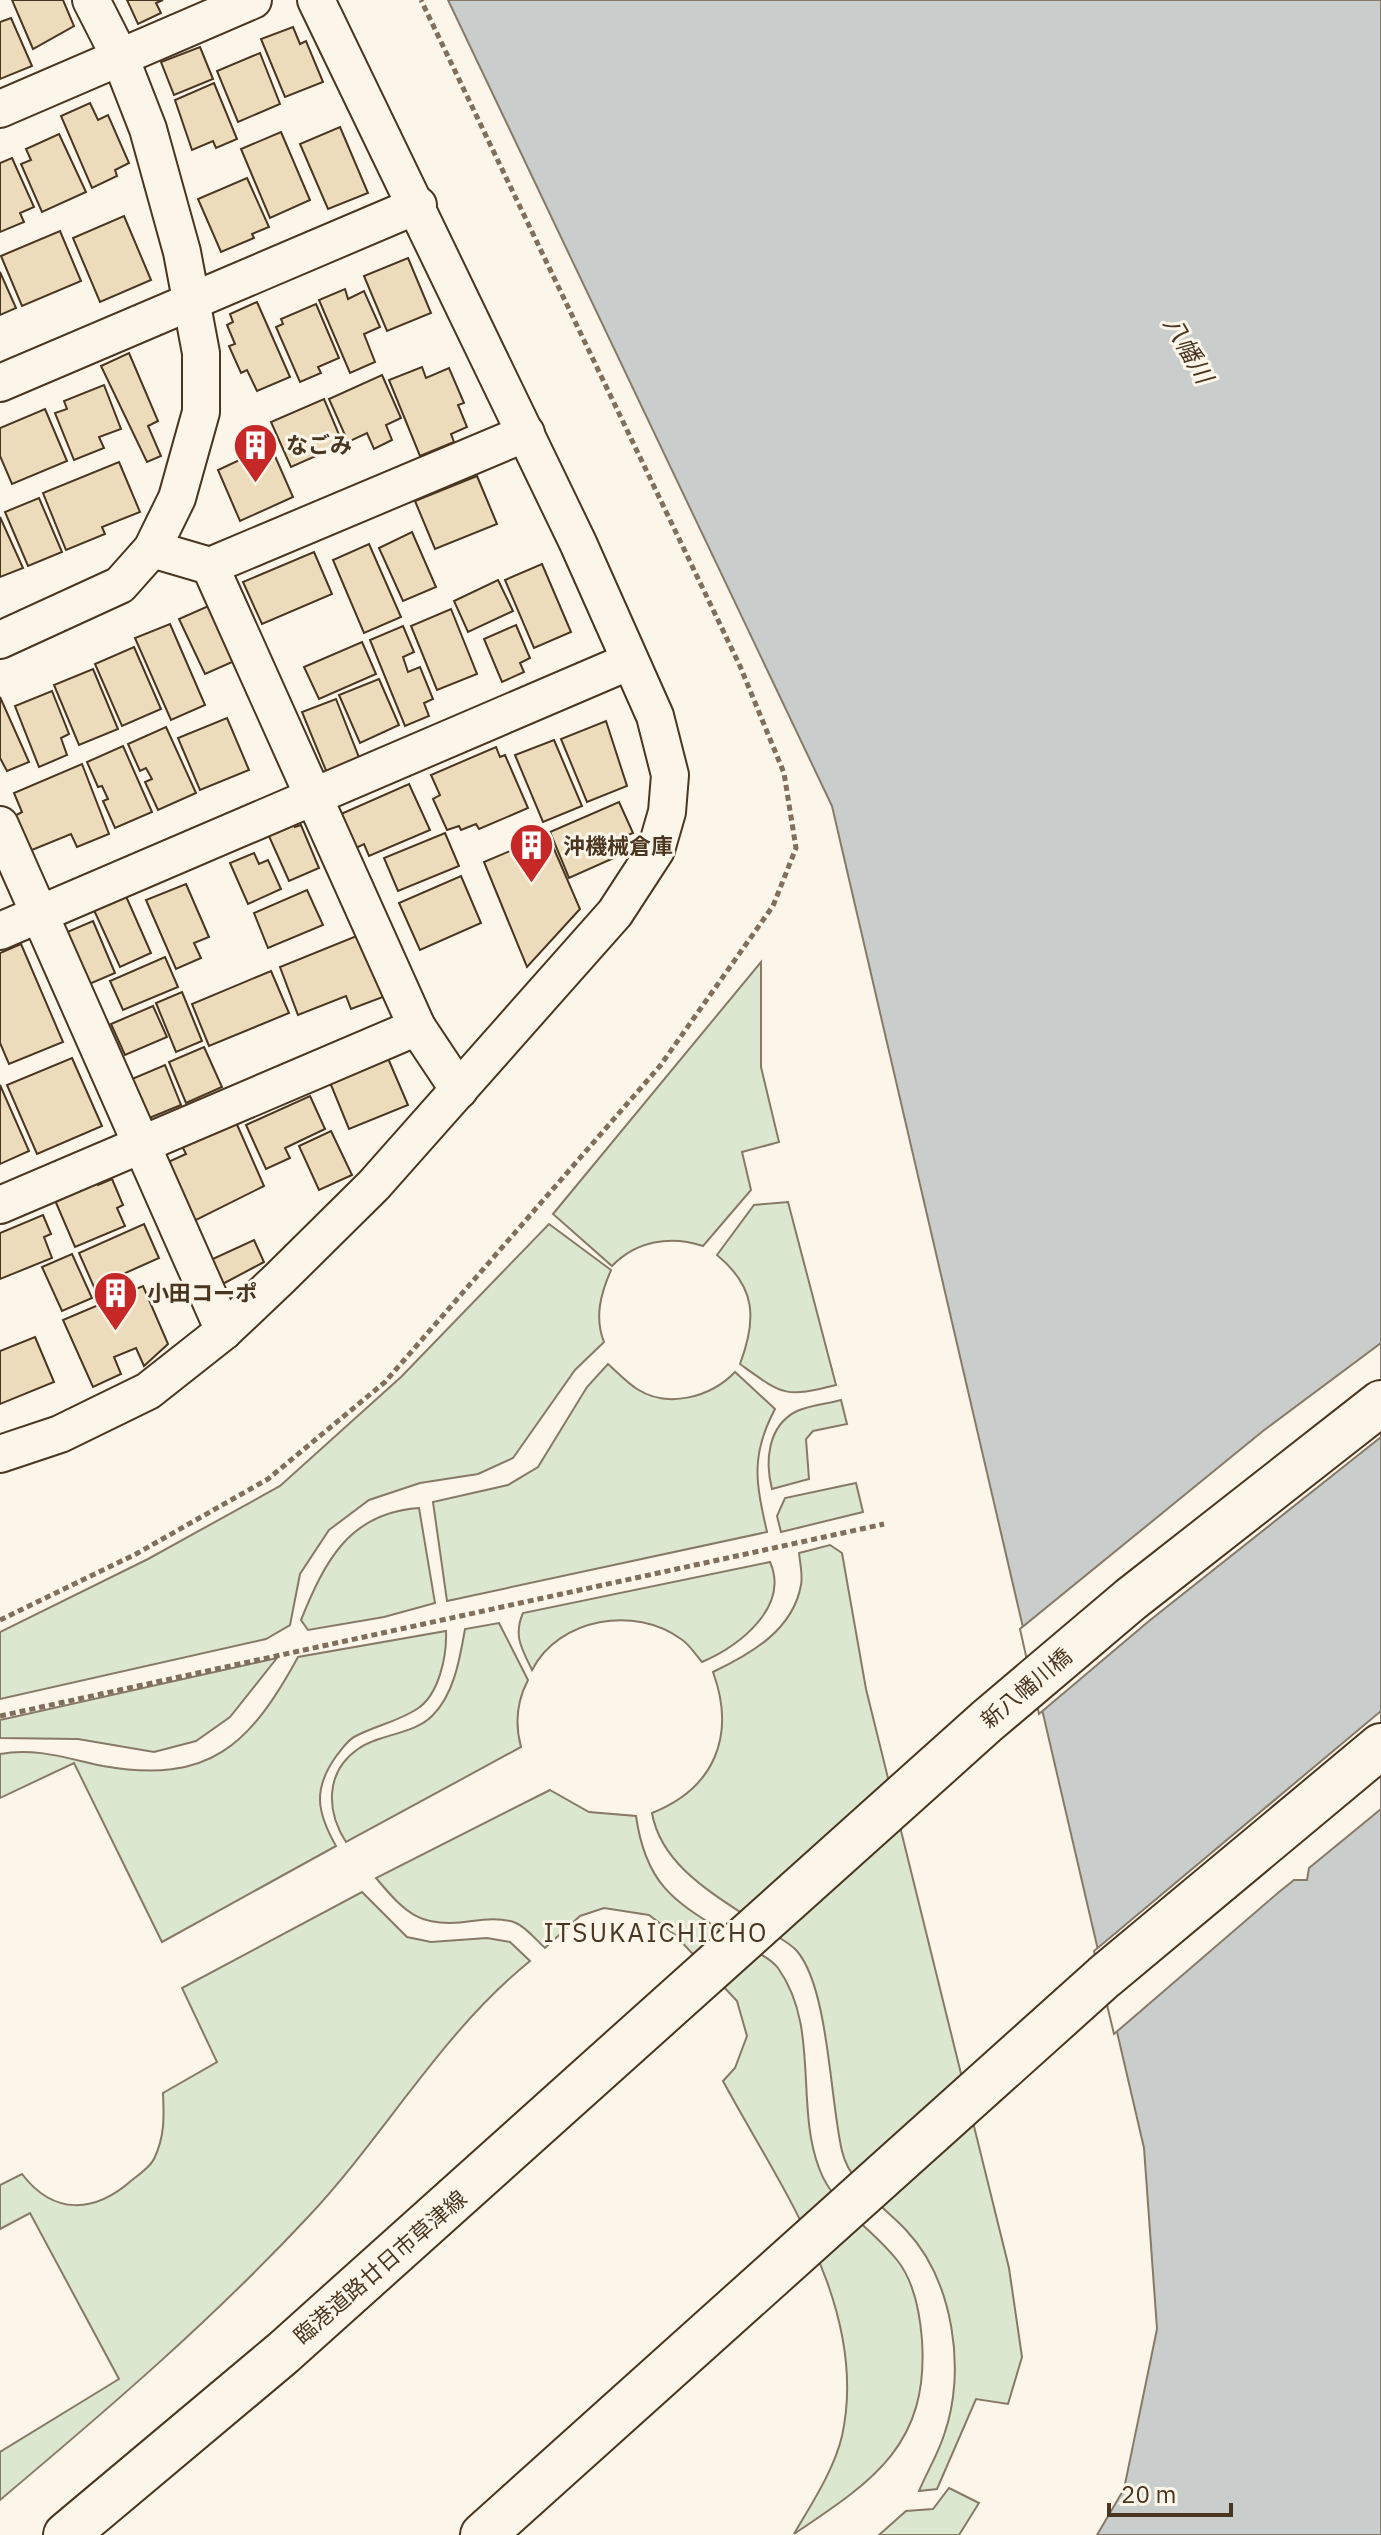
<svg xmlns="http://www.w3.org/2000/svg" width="1381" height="2535" font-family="'IBM Plex Sans','Noto Sans JP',sans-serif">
<rect width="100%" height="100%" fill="#fbf6e9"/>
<!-- green -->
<g fill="#dce7d0" stroke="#887966" stroke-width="2">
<path d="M761 962V1067L779 1142 742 1152 751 1190 703 1246C670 1235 636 1241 612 1266L553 1214Z"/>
<path d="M788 1202 836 1385C784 1398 783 1395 740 1364 757 1319 756 1287 717 1255L754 1205Z"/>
<path d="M549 1224 611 1270C601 1293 594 1317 604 1342L575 1370 513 1458 478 1474 420 1483 369 1500 329 1530 300 1574 290 1625 266 1639 0 1699V1632L148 1559 280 1486 401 1377Z"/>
<path d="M608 1364C617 1372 626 1382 637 1389 668 1409 711 1397 735 1372L775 1409C750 1456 756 1483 767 1532L447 1601 433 1502 508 1485 538 1467 587 1387Z"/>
<path d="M841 1400 847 1424 813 1431 806 1439 809 1479 772 1489C765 1462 767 1426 797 1411 810 1405 827 1404 841 1400Z"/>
<path d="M856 1483 863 1512 781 1532 777 1516 785 1498Z"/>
<path d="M419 1508 435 1603 384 1617 308 1630 301 1620C325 1561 349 1513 419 1508Z"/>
<path d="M830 1545 842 1553 866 1689 1009 2268 1022 2357 1008 2404 976 2399 937 2489 919 2491C927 2472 938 2454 944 2435 967 2370 953 2280 906 2230 883 2206 850 2185 842 2151 830 2101 829 1989 797 1951 790 1943 776 1936 767 1930 723 1899 662 1870 652 1813 715 1788 736 1735 713 1672 751 1654 793 1630 801 1585 803 1575 800 1563 799 1553Z"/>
<path d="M770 1562C790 1607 739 1646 702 1662 696 1655 689 1644 681 1639 635 1605 559 1618 532 1670 522 1649 513 1636 523 1613Z"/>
<path d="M499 1623 528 1680C517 1701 515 1725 521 1747L346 1842C326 1811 325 1772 358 1749 378 1734 413 1735 432 1716 454 1695 460 1658 465 1629Z"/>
<path d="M446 1631C447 1656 439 1695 417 1709 397 1722 374 1726 354 1737 347 1741 342 1749 337 1755 313 1788 316 1811 336 1846L162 1942 74 1763 0 1798V1754C36 1747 69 1759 103 1766 209 1785 250 1745 298 1657Z"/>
<path d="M277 1658 230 1717 196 1741 154 1752 78 1739 0 1738V1720Z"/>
<path d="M550 1790 589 1812 636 1816C647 1894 683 1905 743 1944 754 1951 771 1958 778 1968 820 2027 795 2104 819 2168 833 2207 872 2228 897 2260 914 2281 920 2314 922 2340 929 2445 873 2481 794 2534 812 2503 834 2470 842 2436 870 2308 780 2187 723 2081L735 2068 747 2036 737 2001 675 1935 649 1915 604 1908 580 1916 545 1948C537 1941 526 1927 516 1923 504 1918 485 1919 472 1921 422 1929 407 1915 376 1878Z"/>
<path d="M362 1892 407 1937 431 1942 487 1938 510 1942 530 1961C442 2032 385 2135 308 2217 211 2321 108 2409 0 2500V2452L119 2379 30 2213 0 2229V2185L22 2174C54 2216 95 2213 132 2180 140 2174 150 2167 154 2159 165 2136 164 2117 163 2093L217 2062 182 1988Z"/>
<path d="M949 2488 979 2503 959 2535H879L906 2511 933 2509Z"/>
</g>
<!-- water -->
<path fill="#c9cecd" stroke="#887966" stroke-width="2" d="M448 0H1381V2535H1097L1124 2489 1157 2329 1144 2148 832 806Z"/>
<!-- pier -->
<g fill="#fbf6e9" stroke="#887966" stroke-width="2">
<path d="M1381 1343V1437L1149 1621 1039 1714 1020 1629 1263 1431Z"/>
<path d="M1381 1711V1809L1309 1868 1307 1880H1294L1279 1892 1114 2034 1094 1951Z"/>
</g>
<!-- building -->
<g fill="#ecdcbc" stroke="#4a3520" stroke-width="2">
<path d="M12 0H63L74 26 33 49Z"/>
<path d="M127 0H163L156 3 161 13 138 24Z"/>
<path d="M11 18 32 66 0 79V22Z"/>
<path d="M293 27 300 44 306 41 323 82 285 97 261 39Z"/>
<path d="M200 47 213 79 174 95 161 62Z"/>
<path d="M260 53 280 104 238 122 217 71Z"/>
<path d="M214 83 237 139 216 148 213 141 192 150 175 100Z"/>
<path d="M90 103 98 120 108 115 129 163 115 170 117 176 92 188 61 116Z"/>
<path d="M340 127 368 193 328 209 300 144Z"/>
<path d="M281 132 310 200 270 218 241 149Z"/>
<path d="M59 134 86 192 42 212 21 164 31 160 26 149Z"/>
<path d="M12 158 34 207 20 213 24 222 0 232V163Z"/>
<path d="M247 178 269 227 252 234 254 238 221 252 198 199Z"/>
<path d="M124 216 151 280 100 302 73 238Z"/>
<path d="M60 231 81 281 22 306 1 256Z"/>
<path d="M408 258 431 313 387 331 364 276Z"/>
<path d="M0 272 16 308 0 315Z"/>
<path d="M345 289 348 299 364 291 380 327 364 334 375 362 350 373 319 300Z"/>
<path d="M257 302 290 377 257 391 247 370 241 373 229 346 235 344 227 325 233 322 230 314Z"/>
<path d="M316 304 339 358 318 367 321 373 300 382 276 327 283 324 281 319Z"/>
<path d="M129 353 158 421 148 426 161 456 147 462 101 366Z"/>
<path d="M422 367 426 378 449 368 464 403 458 405 467 427 451 434 454 442 420 456 389 380Z"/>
<path d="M382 375 401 418 386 425 392 440 374 449 367 433 348 442 329 399Z"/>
<path d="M104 385 121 429 99 437 104 448 74 460 55 413 67 409 64 401Z"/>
<path d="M324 399 343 444 291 467 271 422Z"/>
<path d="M45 409 67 461 12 484 0 456V428Z"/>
<path d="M267 438 293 497 240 521 218 470 244 458 241 450Z"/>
<path d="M119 462 140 512 102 527 105 534 66 550 43 493Z"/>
<path d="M477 476 497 524 435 549 415 501Z"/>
<path d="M39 498 62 552 28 566 5 512Z"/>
<path d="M0 517 23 568 0 577Z"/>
<path d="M412 532 436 587 403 601 379 548Z"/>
<path d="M369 544 401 617 364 633 333 560Z"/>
<path d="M314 552 332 594 262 624 243 582Z"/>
<path d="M542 564 571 632 534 648 505 580Z"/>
<path d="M498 580 513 611 468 632 454 601Z"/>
<path d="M213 604 239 659 205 674 179 619Z"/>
<path d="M451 609 477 674 437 690 411 626Z"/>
<path d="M170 624 205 705 171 720 135 638Z"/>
<path d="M516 625 530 658 520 663 524 672 502 682 484 639Z"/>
<path d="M403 626 414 652 403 657 408 672 420 667 433 699 424 703 429 716 405 726 370 640Z"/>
<path d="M362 642 376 674 319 699 304 667Z"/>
<path d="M134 647 161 709 122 726 95 664Z"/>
<path d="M93 669 118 729 79 745 54 685Z"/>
<path d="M379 679 399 725 360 743 339 695Z"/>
<path d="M52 691 69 734 61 738 67 755 39 767 15 706Z"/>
<path d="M0 697 29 762 7 771 0 758Z"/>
<path d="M336 699 360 760 327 773 302 712Z"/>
<path d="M227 718 249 770 200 790 178 738Z"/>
<path d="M606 721 627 786 587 802 561 739Z"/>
<path d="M166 727 196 793 158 810 145 782 152 779 146 768 140 771 128 744Z"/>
<path d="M554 740 582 806 543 822 515 755Z"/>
<path d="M123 746 152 812 115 828 103 801 108 799 102 786 98 787 87 762Z"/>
<path d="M496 747 500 757 505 755 528 808 479 829 476 824 461 830 459 826 447 830 433 799 440 795 431 775Z"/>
<path d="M82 764 109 834 77 847 71 834 27 852 11 818 22 812 14 793Z"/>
<path d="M409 784 430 830 369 856 364 844 356 848 341 814Z"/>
<path d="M619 802 633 833 609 843 616 857 569 878 550 832Z"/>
<path d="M294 823 295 827 301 825 319 868 289 881 268 834Z"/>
<path d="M445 833 459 866 398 891 384 858Z"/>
<path d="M548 835 580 909 527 967 484 862Z"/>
<path d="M254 853 259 864 268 860 281 889 248 904 230 863Z"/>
<path d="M461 876 481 923 420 950 399 903Z"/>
<path d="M186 884 209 937 194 943 201 958 176 969 146 900Z"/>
<path d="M307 890 323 925 268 948 254 913Z"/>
<path d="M125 894 151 953 120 967 93 908Z"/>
<path d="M93 921 115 973 87 985 65 933Z"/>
<path d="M359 935 383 997 351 1009 346 996 298 1015 280 967Z"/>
<path d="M21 944 63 1042 9 1064 0 1043V953Z"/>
<path d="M165 957 178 987 123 1010 110 981Z"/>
<path d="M271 971 289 1013 209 1046 192 1004Z"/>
<path d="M182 992 202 1041 176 1052 156 1003Z"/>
<path d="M153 1006 167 1037 125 1055 111 1024Z"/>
<path d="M204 1047 222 1087 186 1103 169 1062Z"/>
<path d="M387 1056 408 1105 349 1129 329 1080Z"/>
<path d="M72 1058 102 1126 37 1154 7 1085Z"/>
<path d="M165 1065 181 1105 147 1119 125 1082Z"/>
<path d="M0 1085 29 1151 0 1164Z"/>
<path d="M310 1096 325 1129 285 1148 290 1158 266 1169 246 1125Z"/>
<path d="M235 1120 264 1186 192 1222 166 1163 186 1154 181 1144Z"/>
<path d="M331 1131 352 1175 319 1190 299 1146Z"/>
<path d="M112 1179 123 1205 117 1208 125 1226 75 1247 54 1198 96 1181 98 1185Z"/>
<path d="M43 1215 51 1234 44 1237 52 1258 0 1279V1233Z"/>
<path d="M144 1224 159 1258 94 1287 79 1253Z"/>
<path d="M254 1240 264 1262 215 1288 204 1263Z"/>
<path d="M72 1254 92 1298 62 1311 42 1267Z"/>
<path d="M143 1286 168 1344 144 1366 136 1348 114 1357 121 1374 93 1387 63 1320Z"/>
<path d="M35 1337 54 1382 0 1404V1351Z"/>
</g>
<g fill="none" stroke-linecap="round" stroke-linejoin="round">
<defs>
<g id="minor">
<path d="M0 109 253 0"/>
<path d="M0 383 418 205"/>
<path d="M152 549 210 566 417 1027 459 1090"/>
<path d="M210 566 526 433"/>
<path d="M0 640 120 585 152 549 177 498 201 412V353L182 252 148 129 120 57 91 0"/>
<path d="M0 825 224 1331"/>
<path d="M0 931 630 661"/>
<path d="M0 1205 417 1027"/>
<path d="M0 1454 60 1434 148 1391 224 1331 280 1278 374 1185 615 913 656 850 667 812 670 775 655 716 578 543 316 0"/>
</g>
<g id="tertiary">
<path d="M66 2535 283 2353 987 1721 1131 1599 1381 1403"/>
<path d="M483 2535 1104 1977 1381 1746"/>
</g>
</defs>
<!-- minor casing -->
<use href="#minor" stroke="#4a3520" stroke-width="40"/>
<!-- tertiary casing -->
<use href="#tertiary" stroke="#4a3520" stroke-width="48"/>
<!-- path -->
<g stroke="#7f6f5c" stroke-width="5" stroke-dasharray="6 4" stroke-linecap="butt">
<path d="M0 1620 136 1554 268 1479 385 1382 660 1066 773 906 796 848 784 773 740 666 421 0"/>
<path d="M0 1716 884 1524"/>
</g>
<!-- minor -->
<use href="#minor" stroke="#fbf6e9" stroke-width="36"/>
<!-- tertiary -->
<use href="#tertiary" stroke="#fbf6e9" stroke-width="44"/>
</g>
<!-- icons -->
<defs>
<symbol id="building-pin" viewBox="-11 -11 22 30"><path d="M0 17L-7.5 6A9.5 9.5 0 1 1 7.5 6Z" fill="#c62828" stroke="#fbf6e9"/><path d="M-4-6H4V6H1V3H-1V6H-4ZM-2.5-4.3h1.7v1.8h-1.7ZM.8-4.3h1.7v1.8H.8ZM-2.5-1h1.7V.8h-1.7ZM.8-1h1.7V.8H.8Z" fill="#fff"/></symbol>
</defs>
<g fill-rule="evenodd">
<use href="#building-pin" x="230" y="420" width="51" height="69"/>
<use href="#building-pin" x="506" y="820" width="51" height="69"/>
<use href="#building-pin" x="90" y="1268" width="51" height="69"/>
</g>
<g text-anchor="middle" stroke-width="6" stroke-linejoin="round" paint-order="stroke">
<!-- poi labels -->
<g font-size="22" font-weight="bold" fill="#4a3520" stroke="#fbf6e9" text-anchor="start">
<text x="286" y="453">なごみ</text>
<text x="563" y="854">沖機械倉庫</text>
<text x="147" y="1301">小田コーポ</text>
</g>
<!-- street labels -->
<g font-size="22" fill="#4a3520" stroke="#fbf6e9">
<text transform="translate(1026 1688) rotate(-40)" y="8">新八幡川橋</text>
<text transform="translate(380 2267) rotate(-41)" y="8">臨港道路廿日市草津線</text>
</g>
<!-- water labels -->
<g font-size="24" font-style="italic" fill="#4a3520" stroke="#fbf6e9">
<text transform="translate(1188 350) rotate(60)" y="8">八幡川</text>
</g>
<!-- quarter labels -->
<g font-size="26" letter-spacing="2" fill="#4a3520" stroke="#fbf6e9">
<text x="656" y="1942">ITSUKAICHICHO</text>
</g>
</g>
<!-- scale -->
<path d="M1109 2503v12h122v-12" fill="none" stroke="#4a3520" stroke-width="4"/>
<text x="1121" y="2503" font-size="24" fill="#4a3520" stroke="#fbf6e9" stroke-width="6" paint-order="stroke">20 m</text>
</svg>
